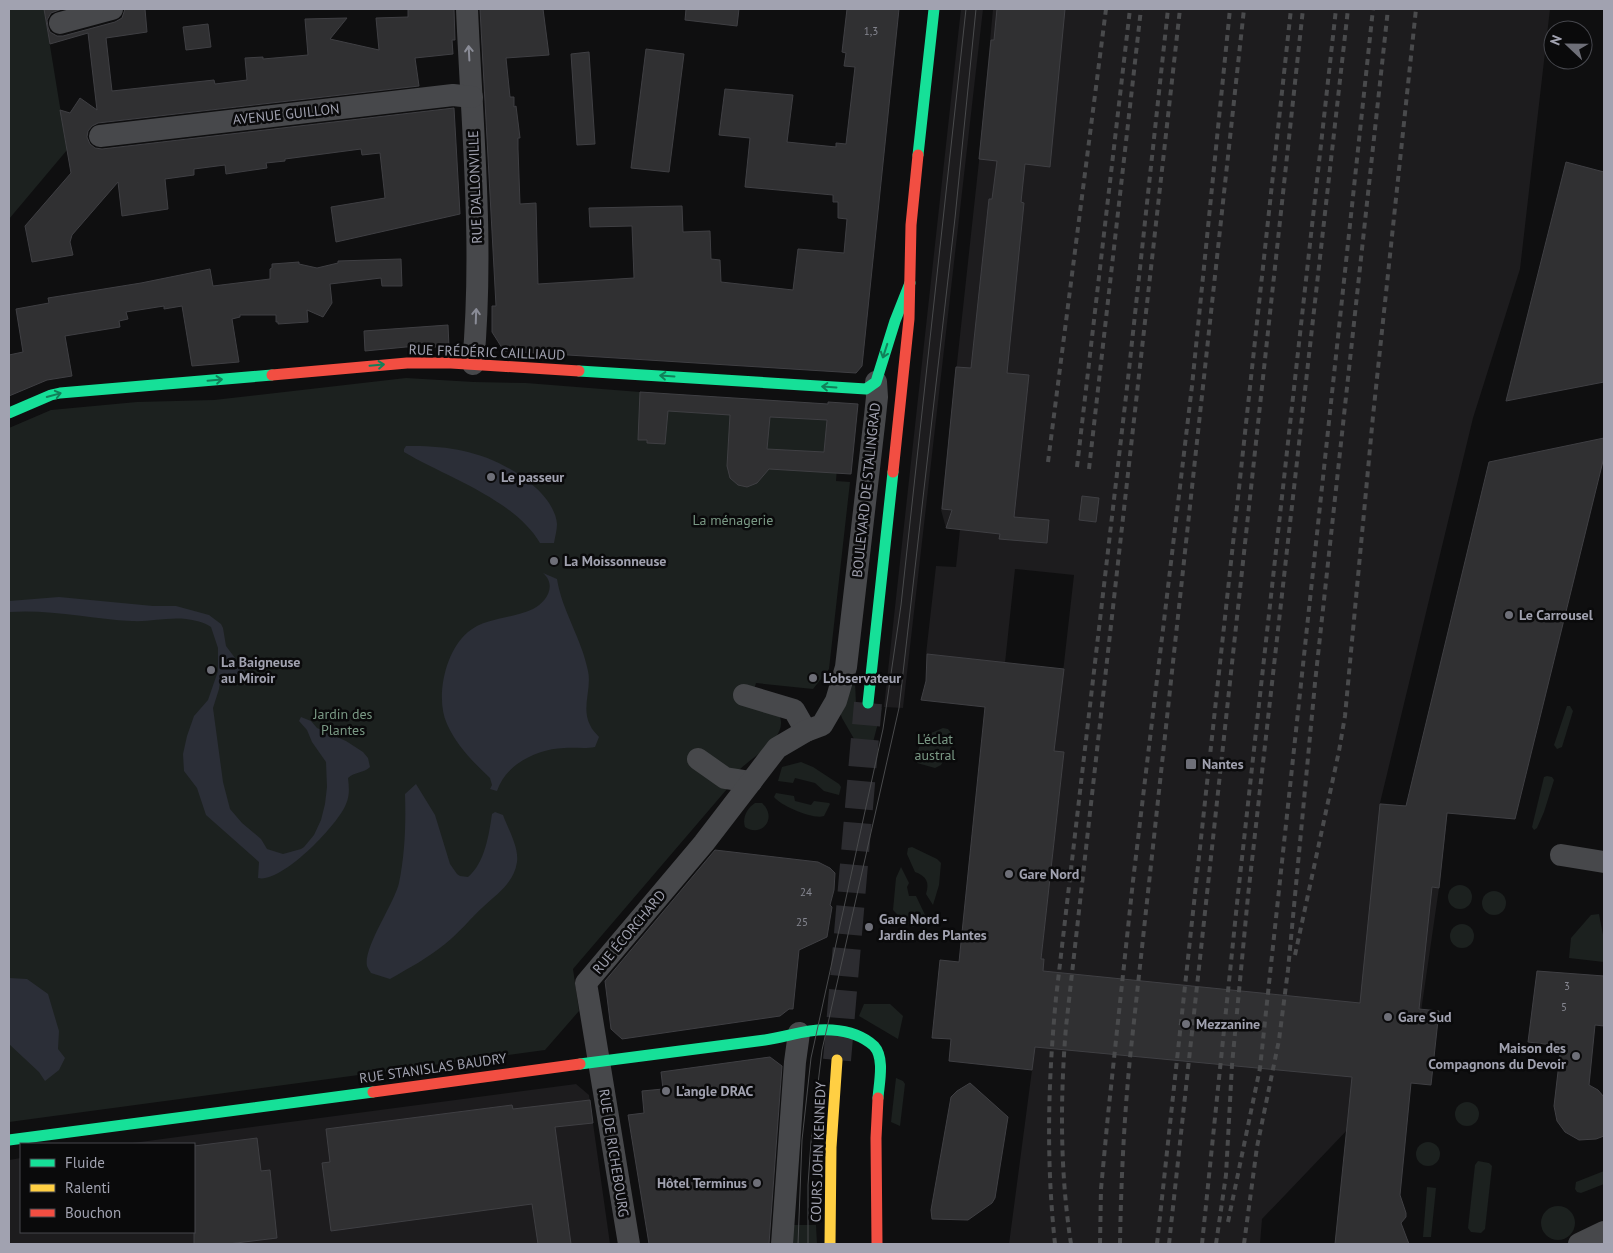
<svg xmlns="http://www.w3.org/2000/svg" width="1613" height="1253" font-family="'PT Sans',sans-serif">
<rect width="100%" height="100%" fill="#0f0f10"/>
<!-- built -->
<g fill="#1d1c1e">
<path d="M961 9H983L903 708 884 707Z"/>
<path d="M993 9H1550L1520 269 1473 418 1380 803 1448 810 1439 888 1414 1060 1262 1219 1260 1244H1009L1032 1070 1054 751 1074 575 1015 569 1005 663 926 654 936 566 956 567 957 558 960 529 946 528 941 510 979 161Z"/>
<path d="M576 1084 589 1095 610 1244H9V1160L21 1158V1232H194V1144H125Z"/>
</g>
<!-- green -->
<g fill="#1c211f">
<path d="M9 9H44L67 150 9 219Z"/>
<path d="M406 378 474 382 526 383 640 392 828 404 826 431 827 432 837 467 836 481 850 482 829 669 813 689 756 683 750 703 780 717C788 739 750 758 738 771 734 776 731 783 727 789L573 969 579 1011 545 1050 9 1122V428L51 410 137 402 214 400Z"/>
<path d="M855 681 856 704 882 708 872 746 857 744 842 718 839 709 849 687Z"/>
<path d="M1567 706H1570L1573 711 1562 747 1557 749 1554 745Z"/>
<path d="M943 728 948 729 952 734 953 744 941 765 935 768 917 763 915 757 924 736Z"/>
<path d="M801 762 813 767 839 784 841 787 839 795 824 791 815 783 795 778 793 783 778 781 782 767Z"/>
<path d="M1547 776 1552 777 1554 780 1544 812 1537 828 1534 830 1532 827 1544 777Z"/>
<path d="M776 793 794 796 795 801 811 805 814 801 829 803 830 804 824 816C814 820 781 806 774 797Z"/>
<path d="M755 803H762C778 818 762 838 745 827 742 818 747 808 755 803Z"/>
<path d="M912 847 937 859 941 863 939 885 933 905 926 894C930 882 926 876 915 872L907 854 908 848Z"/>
<path d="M901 867 909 883 907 887 909 896H916L926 917 922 921 913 927 908 925 893 910 896 878Z"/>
<circle cx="1460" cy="897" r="12"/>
<circle cx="1494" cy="903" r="12"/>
<path d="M1599 914 1604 940V962L1569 958 1571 938 1591 915Z"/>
<circle cx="1462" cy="936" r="12"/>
<path d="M864 1004H890L903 1016 898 1039 859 1016Z"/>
<path d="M896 1078 903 1081 905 1084 900 1126 891 1122Z"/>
<circle cx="1467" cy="1114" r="12"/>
<circle cx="1428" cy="1154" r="12"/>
<path d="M1478 1161 1489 1163 1492 1166 1485 1229 1481 1233 1471 1232 1468 1228 1475 1165Z"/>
<path d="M1604 1171V1184L1581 1193 1577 1192 1575 1189 1576 1182Z"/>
<path d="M1427 1187 1436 1188 1431 1237H1423Z"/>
<circle cx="1558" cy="1223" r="17"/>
<path d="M791 1225H816L817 1244H791Z"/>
</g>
<!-- water -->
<g fill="#2b2e37">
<path d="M406 446C455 445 498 454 536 488 545 496 556 510 557 524 557 530 555 537 554 543H540C514 499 446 477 404 452V449Z"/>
<path d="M543 573 557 579C562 611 582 639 588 671 592 688 581 708 590 725 592 730 596 733 599 737L595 747C584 749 575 747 564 748 537 749 506 764 497 791L490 789 492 785 490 778C473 762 457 746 447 724 435 698 445 651 468 632 486 617 512 619 533 609 547 602 557 585 543 573Z"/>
<path d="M59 597 153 606H176L209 615 221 624 223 628 226 646 247 674 245 677C237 678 230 673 221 675L219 689 213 708 223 782 230 809 242 823 261 839 267 849 283 854 301 849 304 847 314 835 321 820 325 804 327 787 326 762 312 742 307 730 299 721 301 717 311 721 317 728 346 741 363 752 368 758 370 767C364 773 354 772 348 778 349 787 350 795 346 804 338 825 281 884 258 878L259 862 206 815 197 788 184 771 183 754 187 736 194 716 208 700 218 671V648L211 627C204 622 194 620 186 619 167 617 150 622 132 621 91 619 50 609 9 612V601Z"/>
<path d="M416 784 435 815 450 864 457 874 460 876 468 877C485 863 489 834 492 814L495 812 503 815C508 829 519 847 517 862 514 883 497 894 483 907 470 919 459 933 445 944 428 958 409 968 390 979L371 973C370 971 368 969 367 966 363 948 394 904 399 883 405 854 406 823 405 794Z"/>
<path d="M9 978 27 979 48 994 59 1031 58 1049 65 1058 59 1070 45 1081 39 1072 9 1044Z"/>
</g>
<!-- building -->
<g fill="#303032" stroke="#3f3f43" fill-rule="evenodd">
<path d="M44 9H62L51 13 47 20 48 27 50 32 57 36H63L115 22 122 18 125 9H145L147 32 106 38 112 91 214 80 215 84 247 80 245 58 263 57V59L308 55 305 19 347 18 330 39 379 50 376 18 408 17V9H454L455 40H452L453 54 415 58 419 86 98 123 92 126 88 131 87 137 90 144 95 148 102 149 454 108 460 214 336 242 331 207 385 198 380 153 362 155 361 149 285 159V161L266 163 267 168 226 174 225 165 194 169V175L165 179 168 209 122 216 118 182 72 235 70 242 73 255 32 262 25 226 71 173 60 110 70 113 80 98 97 110 88 33 50 44Z"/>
<path d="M480 9H543L549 55 506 58 510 97H514V107L516 106 520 138H518V149L520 204 536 203 538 284 634 278 632 226 590 227 589 208 682 206 683 232 710 231 711 259 720 260 721 282 793 290 798 249 844 253 847 219 838 218V202H833V195L745 187 750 138 719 135 725 89 793 95 787 142 836 147V143L846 144 855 67 844 66 846 53 842 52 847 9H899L862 366 856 373 504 351 492 332V306H496Z"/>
<path d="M686 9H739L737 26 685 20Z"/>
<path d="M997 9H1065L1050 167 1025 164 1021 202 1024 203 1007 373 1029 375 1014 517 1049 520 1047 543 999 539 1000 534 946 528 952 510 942 509 956 367 971 368 989 199H992L997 161 979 159 991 40H994Z"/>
<path d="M208 24 211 47 186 50 183 27Z"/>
<path d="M646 49 684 54 669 172 631 168Z"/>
<path d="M589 52 595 144 577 145 571 54Z"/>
<path d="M1566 162 1604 172V382L1506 401Z"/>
<path d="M401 259 402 286H382L381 278 330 284 332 303 323 317 307 310 308 322 278 324V322H276V315H240V317L232 319 239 362 192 366 182 306 164 309V306L126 312 128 319 119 321 120 327 65 336 72 376 47 380 9 396V355L23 352 16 309 49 303 48 298 141 283 210 269 213 286 270 279V269L272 268V264L299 262V264L317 268 338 263V261Z"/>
<path d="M448 325 449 347H406L365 351 364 331Z"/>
<path d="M640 392 828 404V402L858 404 851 474 769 469 757 483 747 487 738 485 730 478 727 466 730 415 668 411 665 444 647 443V440H638ZM770 417 827 420 824 452 767 449Z"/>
<path d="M1604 438V457L1515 819 1447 813 1439 888 1432 887 1419 1009 1439 1011 1431 1085 1411 1083 1400 1195 1406 1213V1217L1401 1223 1409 1244H1335L1352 1077 1035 1047 1032 1070 949 1061 951 1039 932 1038 940 960 959 962 985 707 921 700 926 681 927 654 1064 669 1054 751 1064 752 1041 959H1044L1043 971 1360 1003 1380 804 1406 806 1489 462Z"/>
<path d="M1082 496 1099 498 1096 522 1079 520Z"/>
<path d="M715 850 818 862 830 868 835 873 834 890 830 905 832 907 827 937 799 950 793 1009H789L780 1016 622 1039 611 1029 605 981Z"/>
<path d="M1537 971 1604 976V1026L1595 1025 1589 1085 1598 1090 1604 1097V1136L1596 1139 1579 1140 1565 1132 1557 1121 1554 1106 1561 1046 1528 1042Z"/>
<path d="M770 1057 782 1066 769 1244H649L628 1115 644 1113 642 1091 663 1089 661 1072Z"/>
<path d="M970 1083 1008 1117 995 1198 992 1203 968 1220 932 1219 931 1210 951 1097 957 1091Z"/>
<path d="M590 1100 593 1123 555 1127 571 1244H538L532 1204 331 1231 322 1163 330 1162 326 1129 512 1105 513 1109Z"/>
<path d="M257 1138 261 1171 270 1170 277 1238 228 1244H194V1146Z"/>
</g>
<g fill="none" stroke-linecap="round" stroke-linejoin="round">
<!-- secondary-tunnel -->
<path stroke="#2c2c30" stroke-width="28" stroke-dasharray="28 14" stroke-linecap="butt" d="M837 1060 868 703"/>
<!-- street -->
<g stroke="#47484b" stroke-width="22">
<path d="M467 9C472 127 484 246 473 364"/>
<path d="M60 23 112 9"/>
<path d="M100 136 453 95 472 97"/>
<path d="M744 695 794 710 806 731"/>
<path d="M698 759 725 778 751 782"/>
<path d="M1561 855 1604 862"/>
<path d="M629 1244 586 983 704 843 777 748 806 731 822 725 836 701 846 667 875 416 877 397 876 382"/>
<path d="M782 1244 795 1062 799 1033"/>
<path d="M1579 1244 1604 1232"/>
</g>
<!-- fast -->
<g stroke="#16e098" stroke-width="11">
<path d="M918 155 934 9"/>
<path d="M579 371 866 389 876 382 895 321 910 283"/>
<path d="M9 413 51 395 60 393 272 375"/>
<path d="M868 703 893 472"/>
<path d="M580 1064C641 1056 703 1048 765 1040 787 1037 809 1028 832 1030 847 1031 863 1036 874 1046 885 1058 879 1083 878 1098"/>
<path d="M9 1140 373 1092"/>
</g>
<!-- slow -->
<path stroke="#ffcf43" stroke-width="11" d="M830 1244 831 1147 837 1060"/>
<!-- jam -->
<g stroke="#f24e42" stroke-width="11">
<path d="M272 375 407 363H451L579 371"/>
<path d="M893 472 909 319 911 225 918 155"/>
<path d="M373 1092 580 1064"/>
<path d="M877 1244 876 1138 878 1098"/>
</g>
<!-- tram -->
<g stroke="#494a4c" stroke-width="1">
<path d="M798 1244 802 1140 811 1058 883 729 901 605 966 9"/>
<path d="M808 1244V1185L811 1142 822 1050 899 708 955 218 976 9"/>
</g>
<!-- rail -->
<g stroke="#494a4c" stroke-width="4" stroke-dasharray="6 5" stroke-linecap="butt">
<path d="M1048 462 1106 9"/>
<path d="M1077 467 1130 9"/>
<path d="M1089 469 1141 9"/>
<path d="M1295 955 1339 751 1345 716 1373 416 1416 9"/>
<path d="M1228 1222 1260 1068 1373 9"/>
<path d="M1055 1244C1046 1160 1048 1082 1056 998L1128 379 1168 9"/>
<path d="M1071 1244C1060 1172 1060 1099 1066 1027L1180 9"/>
<path d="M1100 1244 1101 1189 1108 1115 1133 881 1192 386 1230 9"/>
<path d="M1120 1244C1121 1182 1124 1120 1130 1058L1244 9"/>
<path d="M1157 1244 1291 9"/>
<path d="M1169 1244 1303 9"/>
<path d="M1202 1244 1238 894 1336 9"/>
<path d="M1216 1244 1226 1175 1232 1065 1248 896 1348 9"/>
<path d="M1244 1244 1257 1147 1279 1040 1288 970 1315 683 1388 9"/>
</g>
</g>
<!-- one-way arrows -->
<defs><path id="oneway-shaft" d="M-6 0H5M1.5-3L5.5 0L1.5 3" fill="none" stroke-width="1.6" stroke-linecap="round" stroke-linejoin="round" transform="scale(1.25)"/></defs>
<g stroke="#8a8c97">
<use href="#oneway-shaft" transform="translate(469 53) rotate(-93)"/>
<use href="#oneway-shaft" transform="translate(476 316) rotate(-88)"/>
</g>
<g stroke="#118059">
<use href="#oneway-shaft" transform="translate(885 351) rotate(108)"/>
<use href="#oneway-shaft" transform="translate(377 365) rotate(-5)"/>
<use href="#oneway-shaft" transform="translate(667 376) rotate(-176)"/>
<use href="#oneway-shaft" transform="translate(215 380) rotate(-5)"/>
<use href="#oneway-shaft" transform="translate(829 387) rotate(-176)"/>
<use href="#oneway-shaft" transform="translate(54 395) rotate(-15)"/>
</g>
<!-- markers -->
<g fill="#6e6f78" stroke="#0a0a0b" stroke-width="2">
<circle cx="491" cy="477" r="5"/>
<circle cx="554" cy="561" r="5"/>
<circle cx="1509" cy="615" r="5"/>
<circle cx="211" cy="670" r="5"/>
<circle cx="813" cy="678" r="5"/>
<rect x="1185" y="758" width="12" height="12" rx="2.5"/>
<circle cx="1009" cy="874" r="5"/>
<circle cx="869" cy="927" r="5"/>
<circle cx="1388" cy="1017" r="5"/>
<circle cx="1186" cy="1024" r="5"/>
<circle cx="1576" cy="1056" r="5"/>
<circle cx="666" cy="1091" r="5"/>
<circle cx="757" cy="1183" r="5"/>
</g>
<g text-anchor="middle" stroke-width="5" stroke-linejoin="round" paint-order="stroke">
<!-- number labels -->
<g font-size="11" fill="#858690">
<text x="871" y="35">1,3</text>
<text x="806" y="896">24</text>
<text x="802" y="926">25</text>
<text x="1567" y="990">3</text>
<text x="1564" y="1011">5</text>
</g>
<!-- street labels -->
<g font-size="14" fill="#a1a2b0" stroke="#0a0a0b">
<text transform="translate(286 114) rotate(-6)" y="5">AVENUE GUILLON</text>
<text transform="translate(475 187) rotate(-92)" y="5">RUE D'ALLONVILLE</text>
<text transform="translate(487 352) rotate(2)" y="5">RUE FRÉDÉRIC CAILLIAUD</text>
<text transform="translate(866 490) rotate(-84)" y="5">BOULEVARD DE STALINGRAD</text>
<text transform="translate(629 932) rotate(-50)" y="5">RUE ÉCORCHARD</text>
<text transform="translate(433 1068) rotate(-8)" y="5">RUE STANISLAS BAUDRY</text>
<text transform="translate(818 1152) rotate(-88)" y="5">COURS JOHN KENNEDY</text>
<text transform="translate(614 1153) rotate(81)" y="5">RUE DE RICHEBOURG</text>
</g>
<!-- poi labels -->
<g font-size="14" font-weight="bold" fill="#a1a2b0" stroke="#0a0a0b" text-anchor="start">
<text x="501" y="482">Le passeur</text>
<text x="564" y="566">La Moissonneuse</text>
<text x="1519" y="620">Le Carrousel</text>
<text x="221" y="667">La Baigneuse<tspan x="221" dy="16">au Miroir</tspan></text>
<text x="823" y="683">L'observateur</text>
<text x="1202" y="769">Nantes</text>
<text x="1019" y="879">Gare Nord</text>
<text x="879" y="924">Gare Nord -<tspan x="879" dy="16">Jardin des Plantes</tspan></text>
<text x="1398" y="1022">Gare Sud</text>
<text x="1196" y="1029">Mezzanine</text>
<text x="1566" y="1053" text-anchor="end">Maison des<tspan x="1566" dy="16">Compagnons du Devoir</tspan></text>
<text x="676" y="1096">L'angle DRAC</text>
<text x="747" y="1188" text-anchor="end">Hôtel Terminus</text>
</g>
<!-- park labels -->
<g font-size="14" fill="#7a9985" stroke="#0a0a0b">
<text x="733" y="525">La ménagerie</text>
<text x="343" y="719">Jardin des<tspan x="343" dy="16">Plantes</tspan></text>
<text x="935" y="744">L'éclat<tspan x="935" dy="16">austral</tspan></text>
</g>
</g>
<!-- border -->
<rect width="1613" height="1253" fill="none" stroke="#a1a2b0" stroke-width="20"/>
<!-- legend -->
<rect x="20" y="1143" width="175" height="90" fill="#0a0a0b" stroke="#46474d"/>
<rect x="30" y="1159" width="25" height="8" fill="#16e098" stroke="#46474d"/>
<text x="65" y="1168" font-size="15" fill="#a1a2b0">Fluide</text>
<rect x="30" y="1184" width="25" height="8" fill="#ffcf43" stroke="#46474d"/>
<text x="65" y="1193" font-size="15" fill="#a1a2b0">Ralenti</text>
<rect x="30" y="1209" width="25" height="8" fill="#f24e42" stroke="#46474d"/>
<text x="65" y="1218" font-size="15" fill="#a1a2b0">Bouchon</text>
<!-- north arrow -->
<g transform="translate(1568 45) rotate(292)"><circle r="24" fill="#0a0a0b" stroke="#46474d"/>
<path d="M0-4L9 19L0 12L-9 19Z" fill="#6e6f78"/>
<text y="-8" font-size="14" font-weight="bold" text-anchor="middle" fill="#a1a2b0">N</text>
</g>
</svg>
